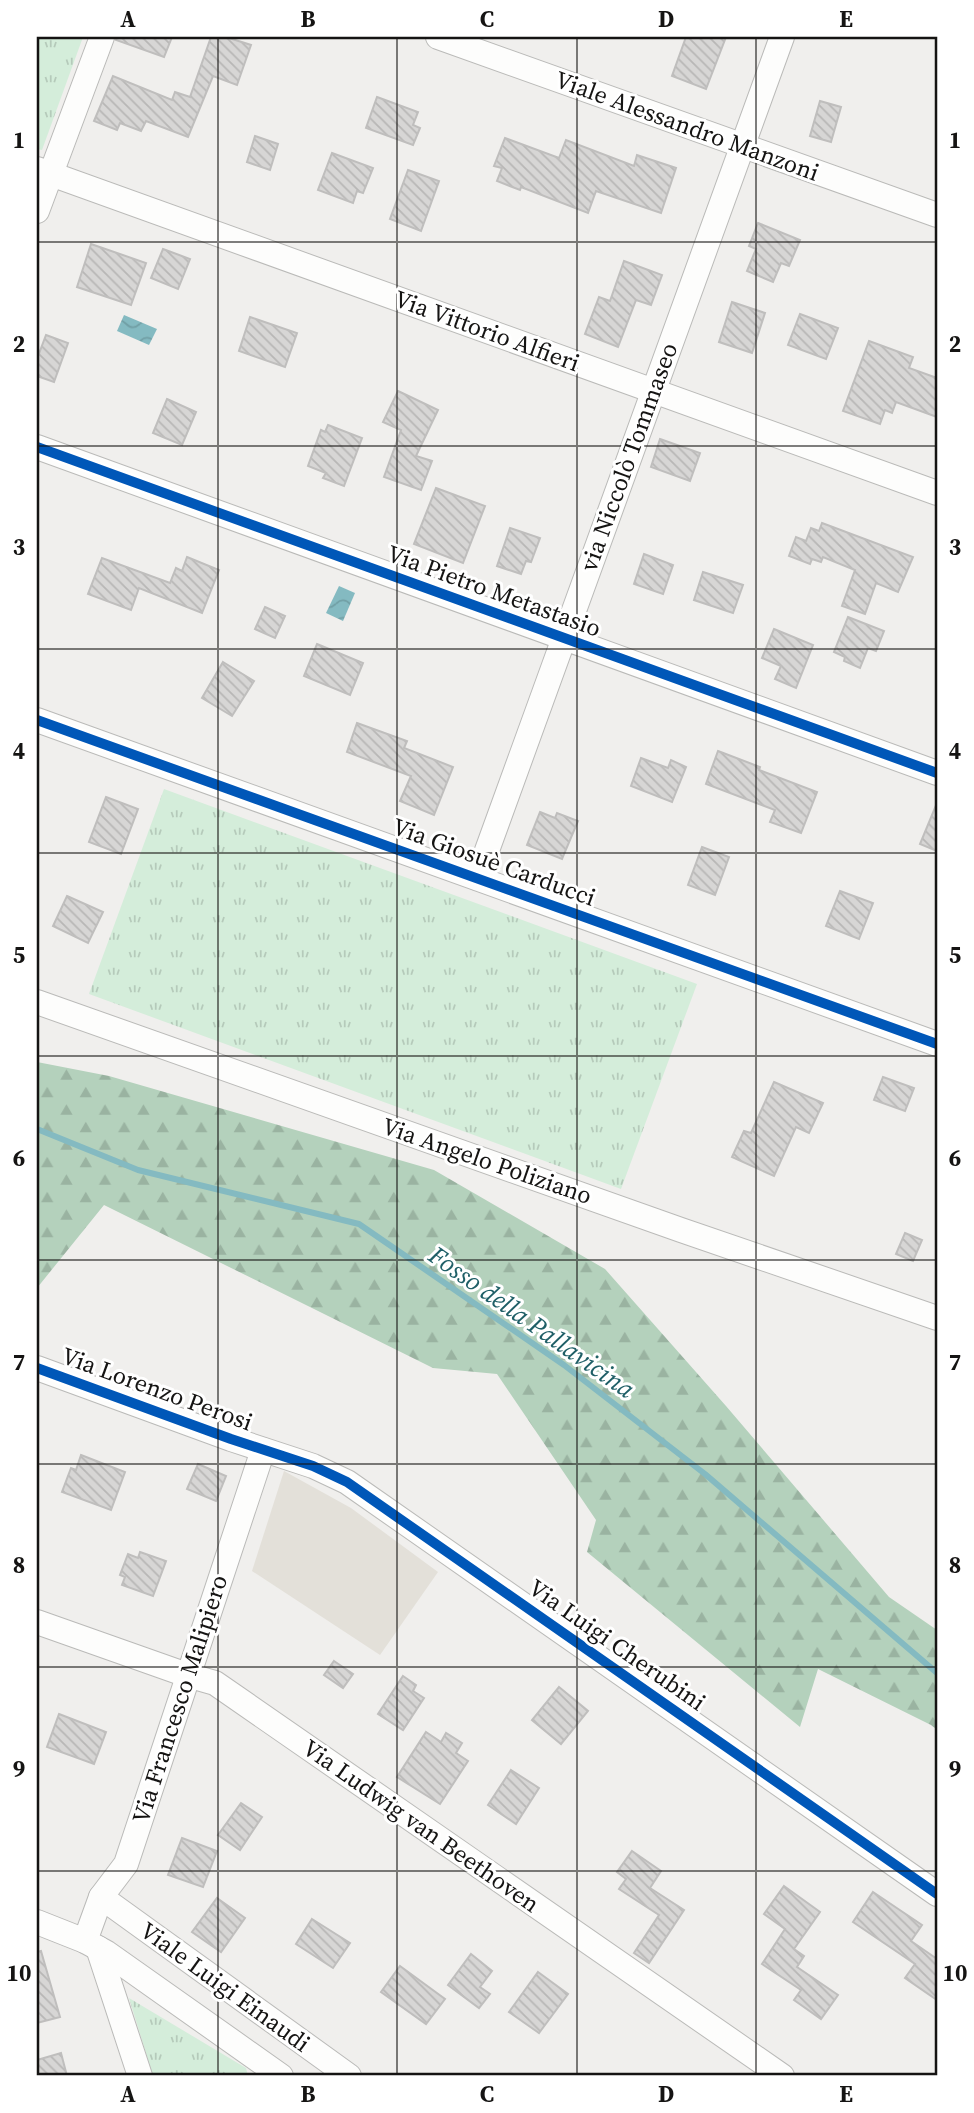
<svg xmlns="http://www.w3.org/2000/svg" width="974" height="2113" font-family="'Source Serif 4',serif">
<defs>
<pattern id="grass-tufts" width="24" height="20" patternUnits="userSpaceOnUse" patternTransform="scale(1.75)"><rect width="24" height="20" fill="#d4edda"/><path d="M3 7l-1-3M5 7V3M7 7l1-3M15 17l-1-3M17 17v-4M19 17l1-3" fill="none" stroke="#b5caba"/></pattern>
<pattern id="forest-firs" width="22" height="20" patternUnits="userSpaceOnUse" patternTransform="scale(1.75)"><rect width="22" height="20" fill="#b4d1bc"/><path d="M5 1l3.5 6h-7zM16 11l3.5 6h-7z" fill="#9ab3a1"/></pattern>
<pattern id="water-waves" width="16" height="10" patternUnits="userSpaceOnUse" patternTransform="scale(1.75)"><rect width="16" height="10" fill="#84bac1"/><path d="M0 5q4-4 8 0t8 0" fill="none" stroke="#719fa5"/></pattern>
<pattern id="building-back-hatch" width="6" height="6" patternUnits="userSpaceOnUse" patternTransform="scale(1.75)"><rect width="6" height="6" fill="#d7d6d5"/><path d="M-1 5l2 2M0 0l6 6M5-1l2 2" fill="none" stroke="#b8b7b6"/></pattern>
</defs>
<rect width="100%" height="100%" fill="#f0efed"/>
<!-- built -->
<path fill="#e3e0d9" d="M284 1471 351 1508 438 1572 380 1655 252 1571Z"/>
<!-- grass -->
<g fill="url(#grass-tufts)">
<path d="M37 37H83L42 150 37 149Z"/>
<path d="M164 789 697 984 621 1189 89 994Z"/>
<path d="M129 1998 246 2068 248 2076H153Z"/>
</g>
<!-- forest -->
<path fill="url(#forest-firs)" d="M37 1062 109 1076 434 1170 605 1269 726 1406 889 1597 937 1630V1730L931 1725 818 1669 800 1727 587 1552 596 1520 497 1374 433 1368 104 1205 37 1288Z"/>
<!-- water -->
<g fill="url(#water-waves)">
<path d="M124 315 157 329 149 345 117 331Z"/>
<path d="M339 586 355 593 343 621 326 613Z"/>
</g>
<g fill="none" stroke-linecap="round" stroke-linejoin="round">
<!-- stream -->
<path stroke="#84bac1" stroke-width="6" d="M37 1129 138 1170 359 1224 564 1365 705 1474 937 1673"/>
</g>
<!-- building -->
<g fill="url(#building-back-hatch)" stroke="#bfbebd" stroke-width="2">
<path d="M117 37H172L164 57 116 40Z"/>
<path d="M211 37H226L251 45 237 85 213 76 188 137 146 121 141 131 120 123 117 130 94 121 113 76 172 100 175 92 190 97Z"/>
<path d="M686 37H726L706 89 672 76Z"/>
<path d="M377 97 418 112 413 125 420 128 413 145 366 128Z"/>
<path d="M820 101 841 107 831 142 810 136Z"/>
<path d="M255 136 278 144 270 170 247 162Z"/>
<path d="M505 138 559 158 566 140 634 166 637 155 676 168 661 213 596 191 588 213 521 187 520 190 497 181 502 168 494 166Z"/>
<path d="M332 153 373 168 363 193 357 191 353 203 318 190Z"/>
<path d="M408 170 439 181 421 231 390 219Z"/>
<path d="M758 223 800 240 789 266 781 263 773 282 747 271 756 249 749 246Z"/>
<path d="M91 244 146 263 131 305 77 287Z"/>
<path d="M163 249 190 259 178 289 151 278Z"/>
<path d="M624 261 662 275 651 305 636 300 618 347 585 334 599 297 610 301Z"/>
<path d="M732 302 765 313 752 353 719 342Z"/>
<path d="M800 314 838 328 826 359 788 345Z"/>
<path d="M250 317 297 333 285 367 239 351Z"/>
<path d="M46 335 68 343 54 382 37 376V359Z"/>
<path d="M869 341 913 357 909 368 937 378V417L896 402 892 413 885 410 880 424 843 411Z"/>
<path d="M398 391 438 410 416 456 432 461 421 490 384 477 401 430 383 422Z"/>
<path d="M167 399 196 412 182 445 153 433Z"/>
<path d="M328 425 362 438 344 486 323 478 326 473 308 466 321 430 325 432Z"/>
<path d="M660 439 700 453 690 481 651 467Z"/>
<path d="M436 488 485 506 463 563 414 544Z"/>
<path d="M822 523 913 557 898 592 876 583 865 614 842 606 855 570 823 557 821 562 812 559 810 564 789 556 796 537 806 541 811 528 819 531Z"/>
<path d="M510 528 540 538 531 562 526 561 521 574 497 566Z"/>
<path d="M644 554 673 565 663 594 634 584Z"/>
<path d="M187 557 219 570 202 613 139 588 131 610 88 594 102 558 170 583 176 568 182 571Z"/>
<path d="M703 572 743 585 733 613 694 600Z"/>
<path d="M265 607 285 616 275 638 255 629Z"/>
<path d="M848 617 884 631 876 651 868 648 860 668 844 661 845 657 834 652Z"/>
<path d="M774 629 813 645 796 688 775 679 781 666 762 658Z"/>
<path d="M317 644 363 663 350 695 304 676Z"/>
<path d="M223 662 254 681 232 716 202 698Z"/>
<path d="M357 723 407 741 404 748 453 767 434 815 400 801 411 776 347 752Z"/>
<path d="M718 751 760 767 759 770 817 792 801 833 770 822 775 810 706 784Z"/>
<path d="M641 758 668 768 671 760 686 767 672 802 631 786Z"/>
<path d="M106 797 138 809 121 854 89 842Z"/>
<path d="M937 803V851L920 844Z"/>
<path d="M540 812 555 818 557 813 578 821 562 859 527 845Z"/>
<path d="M702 847 729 857 715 895 688 885Z"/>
<path d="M840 891 873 903 859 939 826 926Z"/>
<path d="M67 896 103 912 88 943 53 926Z"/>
<path d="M883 1077 914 1088 905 1111 874 1100Z"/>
<path d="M774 1082 823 1103 809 1133 796 1127 774 1176 732 1157 744 1131 751 1133Z"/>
<path d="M905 1233 922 1240 913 1261 896 1254Z"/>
<path d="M81 1455 125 1472 111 1510 62 1492 71 1468 76 1470Z"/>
<path d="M198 1464 226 1476 216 1501 187 1489Z"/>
<path d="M140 1552 166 1561 153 1596 122 1585 125 1577 120 1575 128 1554 138 1558Z"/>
<path d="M334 1661 353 1674 343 1688 324 1675Z"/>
<path d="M403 1676 416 1685 413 1691 424 1698 403 1730 378 1714Z"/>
<path d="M559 1687 588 1711 561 1744 532 1720Z"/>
<path d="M59 1714 106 1732 94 1764 47 1747Z"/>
<path d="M426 1732 441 1742 446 1733 462 1743 456 1753 468 1761 440 1804 397 1777Z"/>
<path d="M511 1770 539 1788 516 1824 488 1805Z"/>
<path d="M241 1803 262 1817 240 1850 218 1835Z"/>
<path d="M182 1838 217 1851 203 1887 168 1875Z"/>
<path d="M632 1851 661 1871 650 1888 684 1910 649 1963 634 1953 659 1915 619 1889 626 1879 617 1872Z"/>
<path d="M784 1886 820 1912 794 1949 804 1956 797 1967 838 1995 821 2019 794 2000 801 1990 762 1964 785 1929 764 1914Z"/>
<path d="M873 1892 922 1925 911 1941 937 1959V2000L905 1978 915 1964 853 1922Z"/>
<path d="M217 1898 245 1918 221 1952 192 1932Z"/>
<path d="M312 1919 350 1943 333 1968 296 1944Z"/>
<path d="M41 1951 60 2017 37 2023V1952Z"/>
<path d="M471 1954 492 1971 480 1987 490 1994 479 2008 448 1985Z"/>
<path d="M400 1966 445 1999 426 2024 381 1992Z"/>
<path d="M538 1972 568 1994 539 2033 509 2012Z"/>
<path d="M61 2053 67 2076H37V2060Z"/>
</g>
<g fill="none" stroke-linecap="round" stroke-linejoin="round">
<defs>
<g id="minor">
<path d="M438 37 937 215"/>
<path d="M37 169 937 493"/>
<path d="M37 211 102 37"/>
<path d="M37 447 937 773"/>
<path d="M37 720 937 1044"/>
<path d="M477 878 782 37"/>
<path d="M37 1002 681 1230 937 1318"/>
<path d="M37 1368 231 1439 313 1466 347 1482 937 1894"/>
<path d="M37 1622 187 1675 215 1683 782 2076"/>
<path d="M101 1897 349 2076"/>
<path d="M37 1922 85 1941 107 1953 281 2076"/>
<path d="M85 1941 101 1897 126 1864 263 1450"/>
<path d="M98 1948 140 2076"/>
</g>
</defs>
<!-- minor casing -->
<use href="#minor" stroke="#babab8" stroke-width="26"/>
<!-- minor -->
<use href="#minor" stroke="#fdfdfc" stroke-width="24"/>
<defs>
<g id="cycleway">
<path d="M37 447 937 773"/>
<path d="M37 720 937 1044"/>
<path d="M37 1368 231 1439 313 1466 347 1482 937 1894"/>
</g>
</defs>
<!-- cycleway casing -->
<use href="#cycleway" stroke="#fff" stroke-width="15"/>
<!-- cycleway -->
<use href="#cycleway" stroke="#0057b8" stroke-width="10"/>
</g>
<!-- grid -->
<path fill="none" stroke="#151413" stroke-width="2" stroke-opacity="0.55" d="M218 37V2076M397 37V2076M577 37V2076M756 37V2076M37 242H937M37 446H937M37 649H937M37 853H937M37 1056H937M37 1260H937M37 1464H937M37 1667H937M37 1871H937"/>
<g text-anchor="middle" stroke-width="6" stroke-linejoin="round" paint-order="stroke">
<!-- street labels -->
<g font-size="24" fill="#151413" stroke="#fff">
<text transform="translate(687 126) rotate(20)" y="8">Viale Alessandro Manzoni</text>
<text transform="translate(487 331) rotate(20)" y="8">Via Vittorio Alfieri</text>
<text transform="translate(629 457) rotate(-70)" y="8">via Niccolò Tommaseo</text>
<text transform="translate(494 591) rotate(20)" y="8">Via Pietro Metastasio</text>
<text transform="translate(494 862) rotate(20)" y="8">Via Giosuè Carducci</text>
<text transform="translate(487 1161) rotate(19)" y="8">Via Angelo Poliziano</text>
<text transform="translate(157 1389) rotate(20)" y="8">Via Lorenzo Perosi</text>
<text transform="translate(617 1645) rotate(35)" y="8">Via Luigi Cherubini</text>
<text transform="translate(180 1699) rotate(-72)" y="8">Via Francesco Malipiero</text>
<text transform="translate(421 1826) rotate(35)" y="8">Via Ludwig van Beethoven</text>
<text transform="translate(225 1987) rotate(36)" y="8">Viale Luigi Einaudi</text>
</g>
<!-- water labels -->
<g font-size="26" font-style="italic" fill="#1f5f67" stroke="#fff">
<text transform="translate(532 1322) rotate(35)" y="9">Fosso della Pallavicina</text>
</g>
</g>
<!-- border -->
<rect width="974" height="2113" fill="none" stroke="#ffffff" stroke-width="77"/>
<rect x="38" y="38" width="898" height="2036" fill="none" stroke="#151413" stroke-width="2.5"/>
<g font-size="23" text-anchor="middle" font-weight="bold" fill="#151413">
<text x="128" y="27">A</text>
<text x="308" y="27">B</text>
<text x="487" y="27">C</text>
<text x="666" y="27">D</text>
<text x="846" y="27">E</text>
<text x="19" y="148">1</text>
<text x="955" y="148">1</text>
<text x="19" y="352">2</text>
<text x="955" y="352">2</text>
<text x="19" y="555">3</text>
<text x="955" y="555">3</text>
<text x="19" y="759">4</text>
<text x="955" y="759">4</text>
<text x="19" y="963">5</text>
<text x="955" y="963">5</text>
<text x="19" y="1166">6</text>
<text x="955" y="1166">6</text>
<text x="19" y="1370">7</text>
<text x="955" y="1370">7</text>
<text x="19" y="1573">8</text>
<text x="955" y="1573">8</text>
<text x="19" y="1777">9</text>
<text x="955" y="1777">9</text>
<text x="19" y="1981">10</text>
<text x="955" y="1981">10</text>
<text x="128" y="2102">A</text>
<text x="308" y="2102">B</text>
<text x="487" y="2102">C</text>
<text x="666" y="2102">D</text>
<text x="846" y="2102">E</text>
</g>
</svg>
